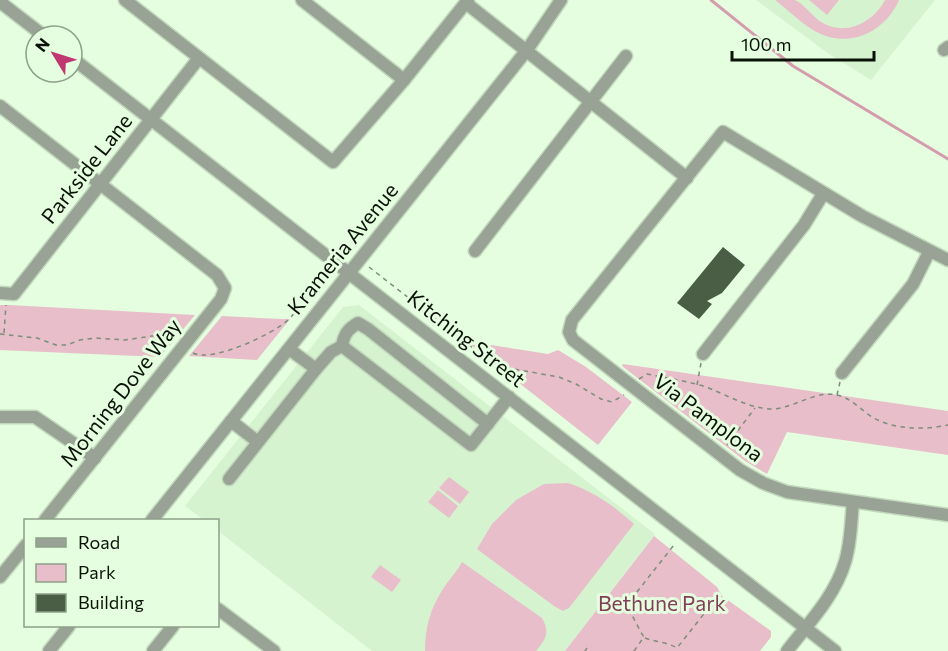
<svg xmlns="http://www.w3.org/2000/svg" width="948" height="651" font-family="Commissioner,sans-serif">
<rect width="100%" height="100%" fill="#e5fedf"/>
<!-- built -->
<g fill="#d6f3cf">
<path d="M756 0H935L871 80 829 54Z"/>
<path d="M359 305 655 534 565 651H372L218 531V520H204L185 506 343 307Z"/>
</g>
<!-- green -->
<g fill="#e7beca">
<path d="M775 0C781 0 790 0 795 0 804 4 812 16 821 22 845 37 873 23 885 0H899C886 30 853 48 821 34 804 27 790 11 775 0Z"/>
<path d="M809 0H839L827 15Z"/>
<path d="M0 305H9L195 315 160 357 0 350Z"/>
<path d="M222 316 281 319H290L257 360 189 356Z"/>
<path d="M472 342 548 354 558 350 586 367 632 402 598 445 471 345Z"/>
<path d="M623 364 948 411V455L787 432 767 474 745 461 622 366Z"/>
<path d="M449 477 469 492 460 504 439 488Z"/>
<path d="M568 483C595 492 614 506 634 524L569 608 563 611 554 606 477 549 492 524 516 500 544 484Z"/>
<path d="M438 490 458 506 449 518 428 502Z"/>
<path d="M654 536 717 587 722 596 771 631V637L760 651H565Z"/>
<path d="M462 562 542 618C550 632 546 639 536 651H425C425 628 430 609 443 589 449 579 457 572 462 562Z"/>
<path d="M380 565 401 580 392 592 371 577Z"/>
</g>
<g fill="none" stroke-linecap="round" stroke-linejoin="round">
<!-- stream -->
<path stroke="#d49dae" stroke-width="3" d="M711 0 793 66 948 159"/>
</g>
<!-- building -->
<path fill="#495e44" d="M723 247 745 265 722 293 707 301 712 304 699 319 677 303Z"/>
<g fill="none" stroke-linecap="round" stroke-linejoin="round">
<defs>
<g id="minor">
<path d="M125 0 333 162 404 80 468 0"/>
<path d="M302 0 404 80"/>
<path d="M0 2 44 36"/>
<path d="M466 3 687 178"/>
<path d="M944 50 948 47"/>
<path d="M72 58 835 651"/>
<path d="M0 106 217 275 225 288 221 299 45 520"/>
<path d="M475 251 626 56"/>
<path d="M948 260 862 216 723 132 572 320 569 332 573 340 740 470 763 483 787 492 948 515"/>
<path d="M0 293 14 294 199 58"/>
<path d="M342 346 471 445 509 397"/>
<path d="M342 346C344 334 348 329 358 323L368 329 488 424"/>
<path d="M289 349 316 369"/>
<path d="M703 354 804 225 823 194"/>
<path d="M842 373 913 284 929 252"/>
<path d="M0 417H35L95 458"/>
<path d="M231 421 258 442"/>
<path d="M229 479 316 369 331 352 342 346"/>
<path d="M152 520 527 50 561 0"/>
<path d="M0 577 26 545"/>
<path d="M218 609 274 651"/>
<path d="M49 651 69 626"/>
<path d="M153 651 173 626"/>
<path d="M787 651C808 624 835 596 845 562 851 543 851 522 853 502"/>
</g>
</defs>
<!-- minor casing -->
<use href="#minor" stroke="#c2d8bd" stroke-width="15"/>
<!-- path -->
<g stroke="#7c8d78" stroke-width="1.5" stroke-dasharray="4.5 4.5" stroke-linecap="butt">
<path d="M340 253 345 247 351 252"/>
<path d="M369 267 496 366 559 377 576 384 601 399 612 402 624 395"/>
<path d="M4 333 6 305"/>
<path d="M0 334 37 338 56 345H67L80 340 95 338 125 340 166 334 175 339"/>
<path d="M193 353C212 363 273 334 288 320 303 305 312 286 325 271"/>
<path d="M639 379 647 374C667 378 687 381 706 387 727 395 748 408 771 409 793 409 815 390 837 395 851 398 861 410 872 417 894 430 924 430 948 425"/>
<path d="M697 385 701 363"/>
<path d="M837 395 840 382"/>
<path d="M727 445 755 408"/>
<path d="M645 638C655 642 667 642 677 648L722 591"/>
<path d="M585 651 587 648"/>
<path d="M634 651 644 637C637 627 634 615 625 607L674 545"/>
</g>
<!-- minor -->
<use href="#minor" stroke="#98a295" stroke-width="12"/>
</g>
<g text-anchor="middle" stroke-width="6" stroke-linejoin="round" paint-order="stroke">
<!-- street labels -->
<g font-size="21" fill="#0a1208" stroke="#e5fedf">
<text transform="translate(87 169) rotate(-52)" y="7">Parkside Lane</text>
<text transform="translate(343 249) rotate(-51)" y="7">Krameria Avenue</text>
<text transform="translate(466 339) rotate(38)" y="7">Kitching Street</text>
<text transform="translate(121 393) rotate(-52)" y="7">Morning Dove Way</text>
<text transform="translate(708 418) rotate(37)" y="7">Via Pamplona</text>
</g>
<!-- park labels -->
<g font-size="21" fill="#833e57" stroke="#e5fedf">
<text x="662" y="611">Bethune Park</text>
</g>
</g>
<!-- legend -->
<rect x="24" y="519" width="195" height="108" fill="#e5fedf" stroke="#8da089" stroke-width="1.5"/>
<rect x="36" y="538" width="30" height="9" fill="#98a295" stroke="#8da089" stroke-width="1.5"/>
<text x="78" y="549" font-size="18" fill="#0a1208">Road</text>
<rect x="36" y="564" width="30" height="18" fill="#e7beca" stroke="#8da089" stroke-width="1.5"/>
<text x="78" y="579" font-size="18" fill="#0a1208">Park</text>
<rect x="36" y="594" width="30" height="18" fill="#495e44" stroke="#8da089" stroke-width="1.5"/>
<text x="78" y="609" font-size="18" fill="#0a1208">Building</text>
<!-- north arrow -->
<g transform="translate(54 54) rotate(308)"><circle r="28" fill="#e5fedf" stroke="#8da089" stroke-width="1.5"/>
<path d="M0-4.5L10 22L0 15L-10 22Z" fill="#c03771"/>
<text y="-9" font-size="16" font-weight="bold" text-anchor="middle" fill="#0a1208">N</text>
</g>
<!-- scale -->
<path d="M732 51v9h142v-9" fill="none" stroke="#0a1208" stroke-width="3"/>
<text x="741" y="51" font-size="18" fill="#0a1208" stroke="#e5fedf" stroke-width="4.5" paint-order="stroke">100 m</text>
</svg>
